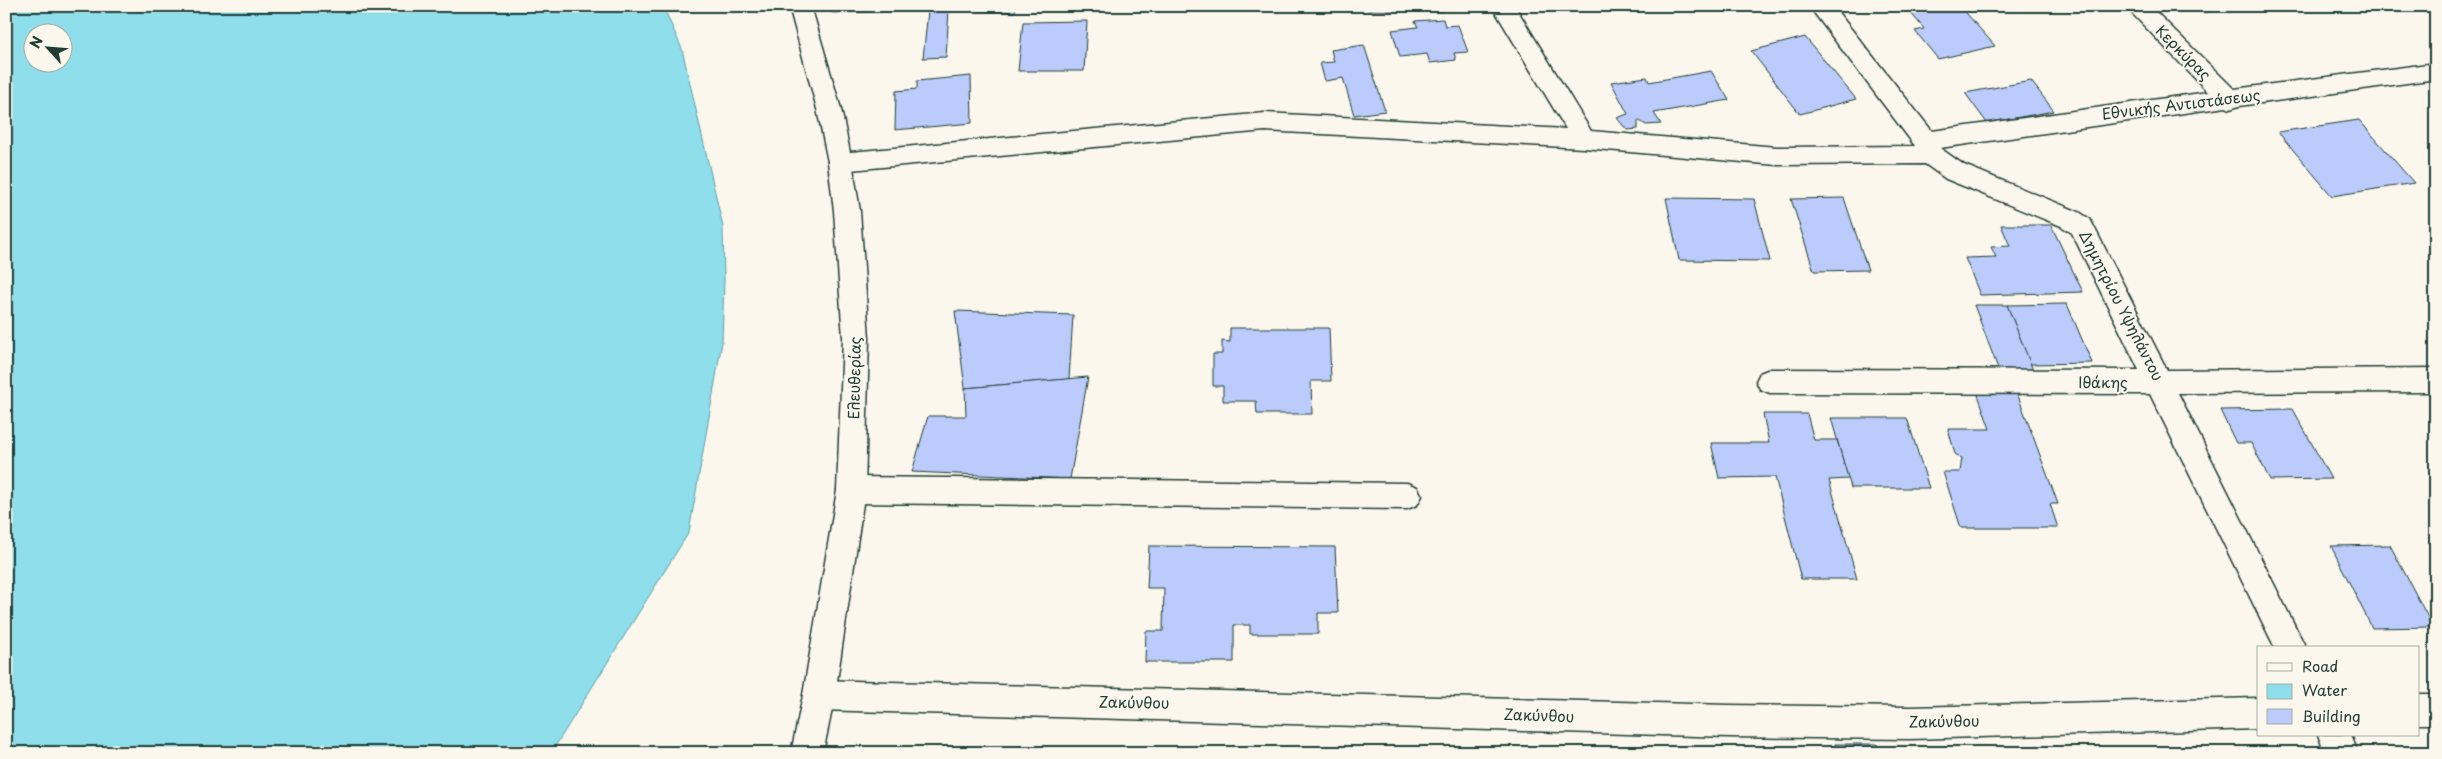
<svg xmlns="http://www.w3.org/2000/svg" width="2442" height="759" font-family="'Playpen Sans',sans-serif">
<rect width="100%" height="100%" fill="#fbf7ec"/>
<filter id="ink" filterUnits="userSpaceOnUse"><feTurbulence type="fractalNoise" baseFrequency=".02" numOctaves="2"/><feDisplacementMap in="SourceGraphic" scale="10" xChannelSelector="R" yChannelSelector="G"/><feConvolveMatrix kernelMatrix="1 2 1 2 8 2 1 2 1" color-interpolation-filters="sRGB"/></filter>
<g filter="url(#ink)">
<!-- water -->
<path fill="#8fdeec" stroke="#629ea2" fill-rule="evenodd" d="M6 6H663L682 49 723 227 724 280 722 342 689 532 551 753H6ZM32 32H62V62H32Z"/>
<!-- building -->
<g fill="#bbcbfc" stroke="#1f3d34">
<path d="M865 6H1016L1015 12 949 10 832 13 833 8Z"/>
<path d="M1368 6H1444V11L1368 10Z"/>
<path d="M1941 6H1960L1995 46 1938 59 1915 31 1924 29 1911 13Z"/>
<path d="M2197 6H2230L2203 13Z"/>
<path d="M949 10 946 57 923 58 928 11Z"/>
<path d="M1443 19 1445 26 1458 25 1468 52 1454 53 1456 60 1430 63 1427 54 1400 57 1392 30 1418 27 1415 21Z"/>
<path d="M1087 21 1084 71H1018L1023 22Z"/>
<path d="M1805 37 1856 99 1800 114 1751 51Z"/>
<path d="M1364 45 1385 111 1354 115 1343 78 1325 81 1320 63 1334 62 1331 50Z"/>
<path d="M1711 71 1729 100 1654 113 1661 124 1646 125 1638 120V129L1627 130 1617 118 1628 114 1611 82 1647 77 1649 82Z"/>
<path d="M971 76 972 123 895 130 896 91 917 89V81Z"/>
<path d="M2031 81 2054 111 1987 123 1965 93Z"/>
<path d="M2359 120 2414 183 2332 196 2278 132Z"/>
<path d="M1666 198 1754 199 1770 261 1679 260Z"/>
<path d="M1844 198 1868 270 1814 271 1791 199Z"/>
<path d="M2001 225H2051L2083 292 1980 295 1965 258 1996 257 1991 247 2010 246Z"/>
<path d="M2067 304 2092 363 2030 364 2007 305Z"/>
<path d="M1974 305H2007L2033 370 1999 371Z"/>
<path d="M955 311 1073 315 1069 379 965 388Z"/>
<path d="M1230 328H1329L1331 381H1311L1312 414H1257L1256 401H1223V386H1213V354H1222V341L1230 342Z"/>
<path d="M1088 377 1070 479 912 472 928 416H966L965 388Z"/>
<path d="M1977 392 2017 393 2058 504H2050L2058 528H1961L1943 472H1960L1962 458 1955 454 1948 429H1990Z"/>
<path d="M2293 409 2331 479 2270 480 2251 443H2236L2220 410Z"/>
<path d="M1763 414H1807L1814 440H1837L1849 479 1829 480 1857 579H1801L1775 477 1719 478 1711 443H1769Z"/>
<path d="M1831 418H1907L1929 488H1851Z"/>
<path d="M2390 545 2433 627 2372 628 2331 546Z"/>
<path d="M1149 546 1335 547 1338 613H1318V634H1250V625H1234V662H1145L1146 631H1163L1164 588H1147Z"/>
<path d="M1835 744H1877L1880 753H1837Z"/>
</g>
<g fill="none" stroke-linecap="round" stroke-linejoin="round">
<defs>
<g id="minor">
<path d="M1492 6H1515L1591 131 1777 147 1915 146 1809 6H1833L1932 131 2208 92 2125 6H2150L2234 89 2436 63V79L2239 106 2230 109 2226 107 1940 148 1964 165 2079 212 2090 219 2167 370 2436 368V392L2178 393 2306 648H2275L2150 394 1770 393 1760 389 1756 381 1760 373 1770 369 2139 370 2072 233 2061 226 1946 179 1925 164 1777 165 1584 148 1265 131 840 171 831 169 828 162 831 155 840 153 1265 113 1566 129Z"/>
<path d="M851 477 1407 483 1417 487 1422 496 1417 505 1407 509 851 503 841 499 837 490 841 481Z"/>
<path d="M819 680 1729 705 1910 707 2258 698V729L1910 739 1729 737 819 710 808 706 803 695 808 684Z"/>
<rect x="2418" y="694" width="18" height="30"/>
<path d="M2318 735H2351L2358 753H2325Z"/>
</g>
<path id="tertiary" d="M789 6H811L841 109 852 162 860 211 869 338 865 490 835 695 823 753H791L803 695 837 490 843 338 834 211 828 162 817 109Z"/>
</defs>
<!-- minor casing -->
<use href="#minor" stroke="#1f3d34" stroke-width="3"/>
<!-- tertiary casing -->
<use href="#tertiary" stroke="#1f3d34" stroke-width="3"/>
<!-- minor -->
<use href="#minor" fill="#fbf7ec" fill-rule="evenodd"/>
<!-- tertiary -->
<use href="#tertiary" fill="#fbf7ec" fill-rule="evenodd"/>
</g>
</g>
<g text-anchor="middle" stroke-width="4" stroke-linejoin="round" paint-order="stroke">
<!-- street labels -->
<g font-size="15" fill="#1f3d34" stroke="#fbf7ec">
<text transform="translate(2183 53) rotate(45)" y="5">Κερκύρας</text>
<text transform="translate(2181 105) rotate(-7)" y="5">Εθνικής Αντιστάσεως</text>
<text transform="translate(2121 306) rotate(63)" y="5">Δημητρίου Υψηλάντου</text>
<text transform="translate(855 378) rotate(-89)" y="5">Ελευθερίας</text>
<text x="2103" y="388">Ιθάκης</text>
<text transform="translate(1134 703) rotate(1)" y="5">Ζακύνθου</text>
<text transform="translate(1539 716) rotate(2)" y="5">Ζακύνθου</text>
<text transform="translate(1944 722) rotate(-1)" y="5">Ζακύνθου</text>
</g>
</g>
<!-- margin -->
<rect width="2442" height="759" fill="none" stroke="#fbf7ec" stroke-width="25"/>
<rect x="12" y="12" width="2417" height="734" fill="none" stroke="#1f3d34" stroke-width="2" filter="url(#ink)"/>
<!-- legend -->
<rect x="2257" y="646" width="162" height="90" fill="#fbf7ec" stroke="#a3ada2"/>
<rect x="2267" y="663" width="25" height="8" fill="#fbf7ec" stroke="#a3ada2"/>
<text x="2302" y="672" font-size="15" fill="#1f3d34">Road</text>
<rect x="2267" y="684" width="25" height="15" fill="#8fdeec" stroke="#a3ada2"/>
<text x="2302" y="696" font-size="15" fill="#1f3d34">Water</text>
<rect x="2267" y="709" width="25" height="15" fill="#bbcbfc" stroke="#a3ada2"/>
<text x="2302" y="722" font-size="15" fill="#1f3d34">Building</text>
<!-- north arrow -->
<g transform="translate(48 48) rotate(296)"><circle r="24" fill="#fbf7ec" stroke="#a3ada2"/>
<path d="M0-4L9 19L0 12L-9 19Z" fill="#1f3d34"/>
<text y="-8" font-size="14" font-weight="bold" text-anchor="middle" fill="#1f3d34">N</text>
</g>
</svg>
